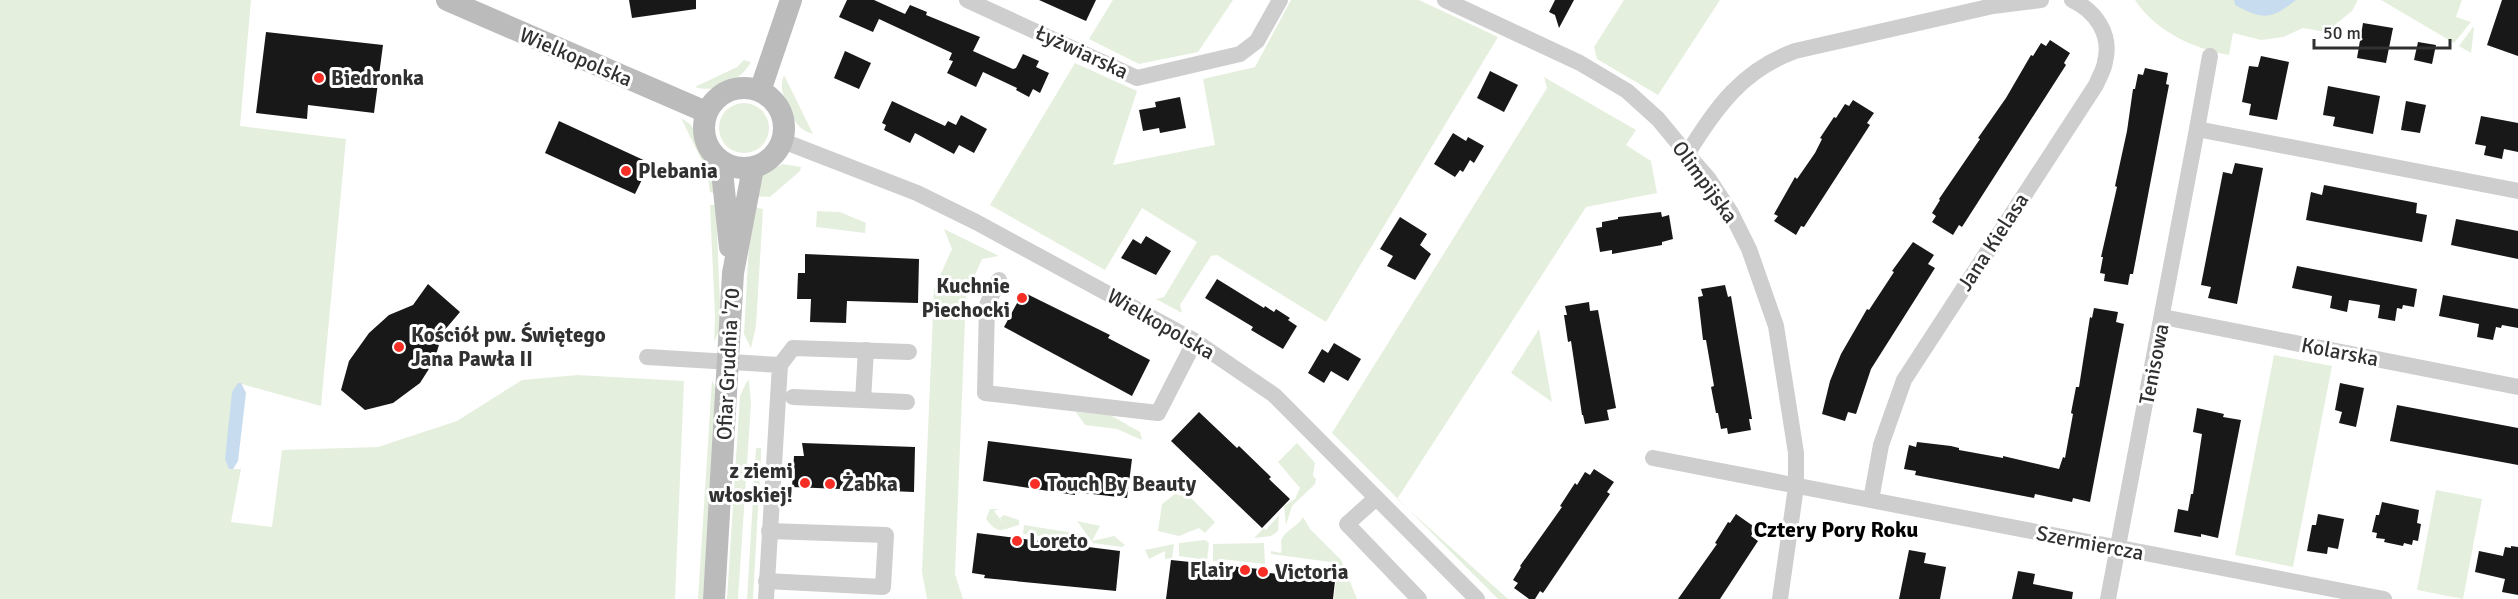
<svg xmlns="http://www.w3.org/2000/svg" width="2518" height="599" font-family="Signika,sans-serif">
<rect width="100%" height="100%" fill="#fff"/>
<!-- green -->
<g fill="#e5efde">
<path d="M0 0H251L240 126 346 139 321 406 238 383 233 469H241L231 522 272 527 282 450 378 447 457 421 522 380 577 375 684 381 675 599H0Z"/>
<path d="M1113 0H1233L1198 52 1139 64 1089 39Z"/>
<path d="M1291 0H1419L1498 37 1326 322 1217 255 1211 256 1180 305 1182 313 1156 299 1164 297 1197 242 1142 208 1105 270 990 205 1075 63 1137 91 1113 165 1215 145 1203 79 1255 67Z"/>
<path d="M1624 0H1720L1658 95 1597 59 1594 47Z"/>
<path d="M2135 0H2358L2352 11 2326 32 2303 28 2283 37 2261 40 2233 33 2229 55C2194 49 2155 31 2135 0Z"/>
<path d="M2381 0H2462L2456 17 2471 22 2454 43Z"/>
<path d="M2473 27 2474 28 2471 53 2459 46Z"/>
<path d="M744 60 751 62C741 80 716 94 695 87L737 67Z"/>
<path d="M784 75 813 134C797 129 795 121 789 107 783 94 779 89 784 75Z"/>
<path d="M1544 77 1636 130 1626 145 1651 161 1657 193 1586 207 1397 499 1508 599H1498L1332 433 1547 88Z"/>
<circle cx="744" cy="128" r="25"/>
<path d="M681 118 690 124 697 134 700 148 710 163 716 194 710 192 707 171Z"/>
<path d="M783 164 801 167 800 171 770 197 752 196 762 174Z"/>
<path d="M710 205H716L721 327 714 342 715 317Z"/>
<path d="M751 207 763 209 756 326 751 348 744 334Z"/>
<path d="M817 211 840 212 866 223 865 233 816 227Z"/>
<path d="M944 229 999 256 982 259 966 295 955 574 963 599H927L922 572 934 289 952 249Z"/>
<path d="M1539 329 1552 402 1511 373Z"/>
<path d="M2274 355 2332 366 2293 567 2235 555Z"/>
<path d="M712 380 717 392 703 599H698Z"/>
<path d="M749 380 751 404 738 599H727L740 396 746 383Z"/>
<path d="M1076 412 1110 415 1140 432 1142 440 1117 429 1085 425Z"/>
<path d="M1297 443 1315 463 1313 476 1316 479 1315 484 1292 506 1286 525 1284 506 1295 499 1300 488 1278 462Z"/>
<path d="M756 448H761V456L753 599H747Z"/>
<path d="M2436 490 2482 499 2463 599 2417 590Z"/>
<path d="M1175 494 1191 498 1215 522 1205 533 1199 528 1179 536 1158 531 1162 504Z"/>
<path d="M990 509H999L994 511 1003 523 1000 518 1004 515 1019 520V525C1001 530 998 535 986 519Z"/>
<path d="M1279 515 1278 531 1271 536 1254 538 1264 528 1266 530Z"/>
<path d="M1303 517 1310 529 1341 560 1357 599H1334L1338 563 1271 554V551L1281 553C1282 549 1281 546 1281 543 1281 532 1298 527 1303 517Z"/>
<path d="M1077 521 1100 526 1092 541 1114 536 1125 545 1122 547 1093 543Z"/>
<path d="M1024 525 1080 534 1086 542 1023 534Z"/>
<path d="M1205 540 1209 543 1207 560 1179 556V543Z"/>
<path d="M1264 543 1265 564 1220 559 1219 562 1213 561V544Z"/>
<path d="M1174 544 1172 558 1165 559V551L1149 559 1145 550Z"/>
</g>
<!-- water -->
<g fill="#c8dcf0">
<path d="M2234 0H2296C2271 20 2263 20 2235 5Z"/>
<path d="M238 383H241L246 393 238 461 233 469H229L225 459 232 392Z"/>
</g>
<!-- building -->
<g fill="#181818">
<path d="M629 0H696V9L632 18Z"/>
<path d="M847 0H874L905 14 910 5 927 12 926 15 980 37 973 51 1013 69 1016 68 1023 54 1039 61 1036 67 1049 73 1040 93 1033 89 1029 97 1016 90 1017 88 983 72 976 87 947 73 953 61 949 60 952 53 879 19 873 32 839 17Z"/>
<path d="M1039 0H1096L1086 21Z"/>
<path d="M1555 0H1574L1559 28 1555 15 1549 12Z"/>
<path d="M2502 0H2518V56L2487 45Z"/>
<path d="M2363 23 2393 28 2386 63 2357 58Z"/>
<path d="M266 32 383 45 374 113 308 105 307 119 256 113Z"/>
<path d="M2050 40 2070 53 2064 63 2066 65 1962 227 1959 225 1953 235 1932 222 1936 216 1932 213 1940 200 1939 199 1980 139 1978 138 2006 98 2031 55 2033 56 2041 43 2046 46Z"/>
<path d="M2418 42 2436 45 2432 64 2414 60Z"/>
<path d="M845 51 871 63 859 89 834 78Z"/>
<path d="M2261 56 2289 62 2277 120 2249 115 2251 104 2242 102 2249 66 2258 67Z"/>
<path d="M2145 68 2168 73 2166 84 2169 85 2133 274H2130L2128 285 2104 281 2105 274 2100 273 2103 257H2101L2117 187 2115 186 2127 131 2133 89H2135L2138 74 2143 75Z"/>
<path d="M1490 71 1518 85 1504 112 1477 98Z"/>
<path d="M2328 86 2380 96 2373 134 2333 126 2335 117 2323 115Z"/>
<path d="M1180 97 1186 128 1160 133 1159 128 1143 131 1139 110 1156 107 1155 102Z"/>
<path d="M1853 100 1874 113 1867 123 1870 125 1804 227 1801 226 1796 235 1774 221 1778 216 1774 214 1795 177 1797 179 1815 153 1822 139 1820 138 1834 117 1836 118 1845 104 1849 106Z"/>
<path d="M892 101 945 126 948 121 956 125 961 115 987 129 974 153 959 145 954 154 915 133 910 143 884 130 886 125 882 123Z"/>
<path d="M2406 101 2426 105 2420 133 2401 130Z"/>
<path d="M2481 116 2518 123V152L2504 149 2502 159 2484 155 2486 146 2475 144Z"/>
<path d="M559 121 650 163 635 194 545 153Z"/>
<path d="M1453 133 1466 141 1468 137 1484 146 1474 163 1470 160 1463 172 1460 170 1455 177 1434 164Z"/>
<path d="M2235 163 2263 168 2237 304 2208 298 2211 287 2201 285 2223 172 2232 174Z"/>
<path d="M2324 185 2417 203 2416 213 2427 215 2422 242 2306 220 2311 192 2322 195Z"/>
<path d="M1661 212 1662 217 1669 215 1673 239 1662 242V245L1612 254V250L1600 252 1596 228 1602 227V222L1618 219V217Z"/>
<path d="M1400 217 1427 234 1420 245 1431 254 1415 280 1387 266 1393 256 1380 249Z"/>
<path d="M2456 219 2518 231V259L2451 245Z"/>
<path d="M1146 236 1171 251 1156 275 1121 258 1133 239 1141 244Z"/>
<path d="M1913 242 1934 255 1928 264 1935 268 1871 369 1856 414 1848 412 1845 421 1822 414 1830 381 1841 354 1867 309 1869 310 1894 272 1892 271Z"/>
<path d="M805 254 919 259 918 303 847 301 846 323 810 322 811 299H797L798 273H805Z"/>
<path d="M2297 266 2417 289 2414 307 2403 305 2402 309 2397 308 2395 321 2378 318 2380 305 2349 300 2347 312 2330 308 2332 296 2292 288Z"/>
<path d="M1217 279 1264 308 1265 306 1274 312 1276 309 1290 318 1288 320 1297 326 1283 349 1251 330 1253 327 1205 298Z"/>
<path d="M428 284 460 312 443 332 434 361 420 383 393 403 365 410 341 390 349 361 369 333 389 315 413 305Z"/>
<path d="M1725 285 1728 297 1731 296 1752 419H1749L1751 430 1728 434 1727 428 1721 429 1718 413H1716L1711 387 1714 386 1706 340H1703L1698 297 1703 296 1701 289Z"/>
<path d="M1023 292 1110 335 1108 338 1150 360 1132 396 1004 327Z"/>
<path d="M2443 295 2518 309V328L2502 325 2501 328 2496 327 2493 340 2477 337 2479 324 2439 316Z"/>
<path d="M1589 302 1590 311 1598 310 1616 408 1607 410 1609 420 1585 424 1583 415H1582L1571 341 1568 342 1564 315H1567L1565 306Z"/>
<path d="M2094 308 2118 312 2116 322 2124 324 2090 502 2073 498 2072 502 2035 494 2034 498 1915 475 1916 471 1904 469 1909 445 1916 447 1917 442 1951 446 1959 448V450L2003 458V456L2059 469 2063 457 2065 458 2073 414 2071 413 2076 387H2079L2090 317 2092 318Z"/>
<path d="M1334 343 1361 359 1348 381 1331 371 1324 383 1308 373 1322 349 1328 353Z"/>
<path d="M2340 383 2364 388 2356 427 2339 423 2342 412 2335 410Z"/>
<path d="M2397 405 2518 428V465L2390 441Z"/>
<path d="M2197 408 2224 414 2223 417 2241 420 2218 538 2201 534V537L2174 532 2178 509 2188 511 2191 494H2193L2202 434 2193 432Z"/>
<path d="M1199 412 1237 448 1239 446 1271 477 1269 479 1290 499 1262 528 1171 441Z"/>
<path d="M988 441 1132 459 1127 498 1075 492V495L983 481Z"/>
<path d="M802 443 915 447 914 492 792 487 794 456H804Z"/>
<path d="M1594 469 1614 482 1607 492 1610 494 1543 593 1540 591 1535 599H1529L1514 588 1518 583 1513 580 1521 567 1520 566 1562 507 1560 506 1575 483 1577 485 1585 472 1590 475Z"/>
<path d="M2382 502 2419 510 2417 523 2421 524 2418 541 2413 540 2412 545 2404 543 2403 546 2384 542 2385 539 2376 538 2377 533 2372 532 2376 515H2379Z"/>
<path d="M1736 514 1756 528 1751 536 1758 541 1720 599H1678L1717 544 1715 543 1728 522 1730 523Z"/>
<path d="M2318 514 2344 519 2338 549 2328 547 2327 554 2307 551 2312 525H2316Z"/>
<path d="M977 533 1120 551 1116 591 984 578 985 575 972 573Z"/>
<path d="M2511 546 2518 547V595L2502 592 2505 579 2475 572 2479 551 2503 556 2505 547 2511 548Z"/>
<path d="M1909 550 1926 553 1924 563 1946 567 1940 599H1899Z"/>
<path d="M1171 560 1269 570V573L1335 581 1333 599H1166Z"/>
<path d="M2018 571 2035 574 2033 584 2073 592 2072 599H2012Z"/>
</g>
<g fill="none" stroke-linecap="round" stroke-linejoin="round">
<!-- street -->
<g stroke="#cecece" stroke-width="16">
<path d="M967 0 1137 78 1240 54 1257 41 1280 0"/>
<path d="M1445 0 1580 63 1627 91 1658 119 1687 154 1708 178 1731 213 1749 249 1776 326 1796 453V487L1780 599"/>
<path d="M2197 129 2210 56"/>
<path d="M783 141 917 193 976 222 1195 341 1274 395 1477 599"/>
<path d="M1687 154C1717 107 1741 71 1795 51L1993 6 2041 0"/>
<path d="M999 280 987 305 985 393 1158 413 1195 341"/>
<path d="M2163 317 2518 387"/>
<path d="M647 357 780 365 766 599"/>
<path d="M780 365 793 348 909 352"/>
<path d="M793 397 907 402"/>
<path d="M863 400 866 350"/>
<path d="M1653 458 2384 599"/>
<path d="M1375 499 1347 524 1419 599"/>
<path d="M1871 500 1881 445 1904 380 2096 85C2099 77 2104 70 2105 62 2112 35 2096 11 2072 0"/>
<path d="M766 581 883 587 886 535 769 531"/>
<path d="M2108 599 2197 129 2518 191"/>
</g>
<!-- secondary -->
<g stroke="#bbb" stroke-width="22">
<path d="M447 0 706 112"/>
<circle cx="744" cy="128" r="40"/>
<path d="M760 91 791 0"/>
<path d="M721 162 730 247"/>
<path d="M714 599 733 273 753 168"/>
</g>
</g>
<!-- markers -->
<g fill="#f62e25" stroke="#fff" stroke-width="2">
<circle cx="319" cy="78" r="6"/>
<circle cx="626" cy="171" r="6"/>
<circle cx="1022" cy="298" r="6"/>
<circle cx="399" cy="347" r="6"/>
<circle cx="805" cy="483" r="6"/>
<circle cx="830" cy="484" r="6"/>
<circle cx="1035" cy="484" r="6"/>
<circle cx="1017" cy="541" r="6"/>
<circle cx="1245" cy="570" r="6"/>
<circle cx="1263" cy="572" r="6"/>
</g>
<g text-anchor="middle" stroke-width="6" stroke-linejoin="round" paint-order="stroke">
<!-- street labels -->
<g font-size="21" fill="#313131" stroke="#fff">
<text transform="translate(1082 52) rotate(25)" y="7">Łyżwiarska</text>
<text transform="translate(576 57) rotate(23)" y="7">Wielkopolska</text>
<text transform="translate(1705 182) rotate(54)" y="7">Olimpijska</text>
<text transform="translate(1993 242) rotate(-57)" y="7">Jana Kielasa</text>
<text transform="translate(1161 324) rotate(30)" y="7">Wielkopolska</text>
<text transform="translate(2340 352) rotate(11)" y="7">Kolarska</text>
<text transform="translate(728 364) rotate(-87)" y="7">Ofiar Grudnia '70</text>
<text transform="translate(2154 364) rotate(-79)" y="7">Tenisowa</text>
<text transform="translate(2090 543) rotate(11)" y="7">Szermiercza</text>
</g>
<!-- poi labels -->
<g font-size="21" font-weight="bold" fill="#313131" stroke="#fff" text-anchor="start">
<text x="331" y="85">Biedronka</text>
<text x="638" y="178">Plebania</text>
<text x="1010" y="293" text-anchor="end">Kuchnie<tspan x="1010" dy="24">Piechocki</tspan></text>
<text x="411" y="342">Kościół pw. Świętego<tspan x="411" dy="24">Jana Pawła II</tspan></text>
<text x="793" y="478" text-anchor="end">z ziemi<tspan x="793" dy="24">włoskiej!</tspan></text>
<text x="842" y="491">Żabka</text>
<text x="1047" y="491">Touch By Beauty</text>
<text x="1029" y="548">Loreto</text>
<text x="1233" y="577" text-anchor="end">Flair</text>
<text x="1275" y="579">Victoria</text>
</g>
<!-- neighbourhood labels -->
<g font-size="22" font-weight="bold" fill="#000" stroke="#fff">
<text x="1836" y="537">Cztery Pory Roku</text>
</g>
</g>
<!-- scale -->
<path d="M2314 39v9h136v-9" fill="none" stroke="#313131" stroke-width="3"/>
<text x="2323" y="39" font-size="18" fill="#313131" stroke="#ffffff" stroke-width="4.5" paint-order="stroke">50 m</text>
</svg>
